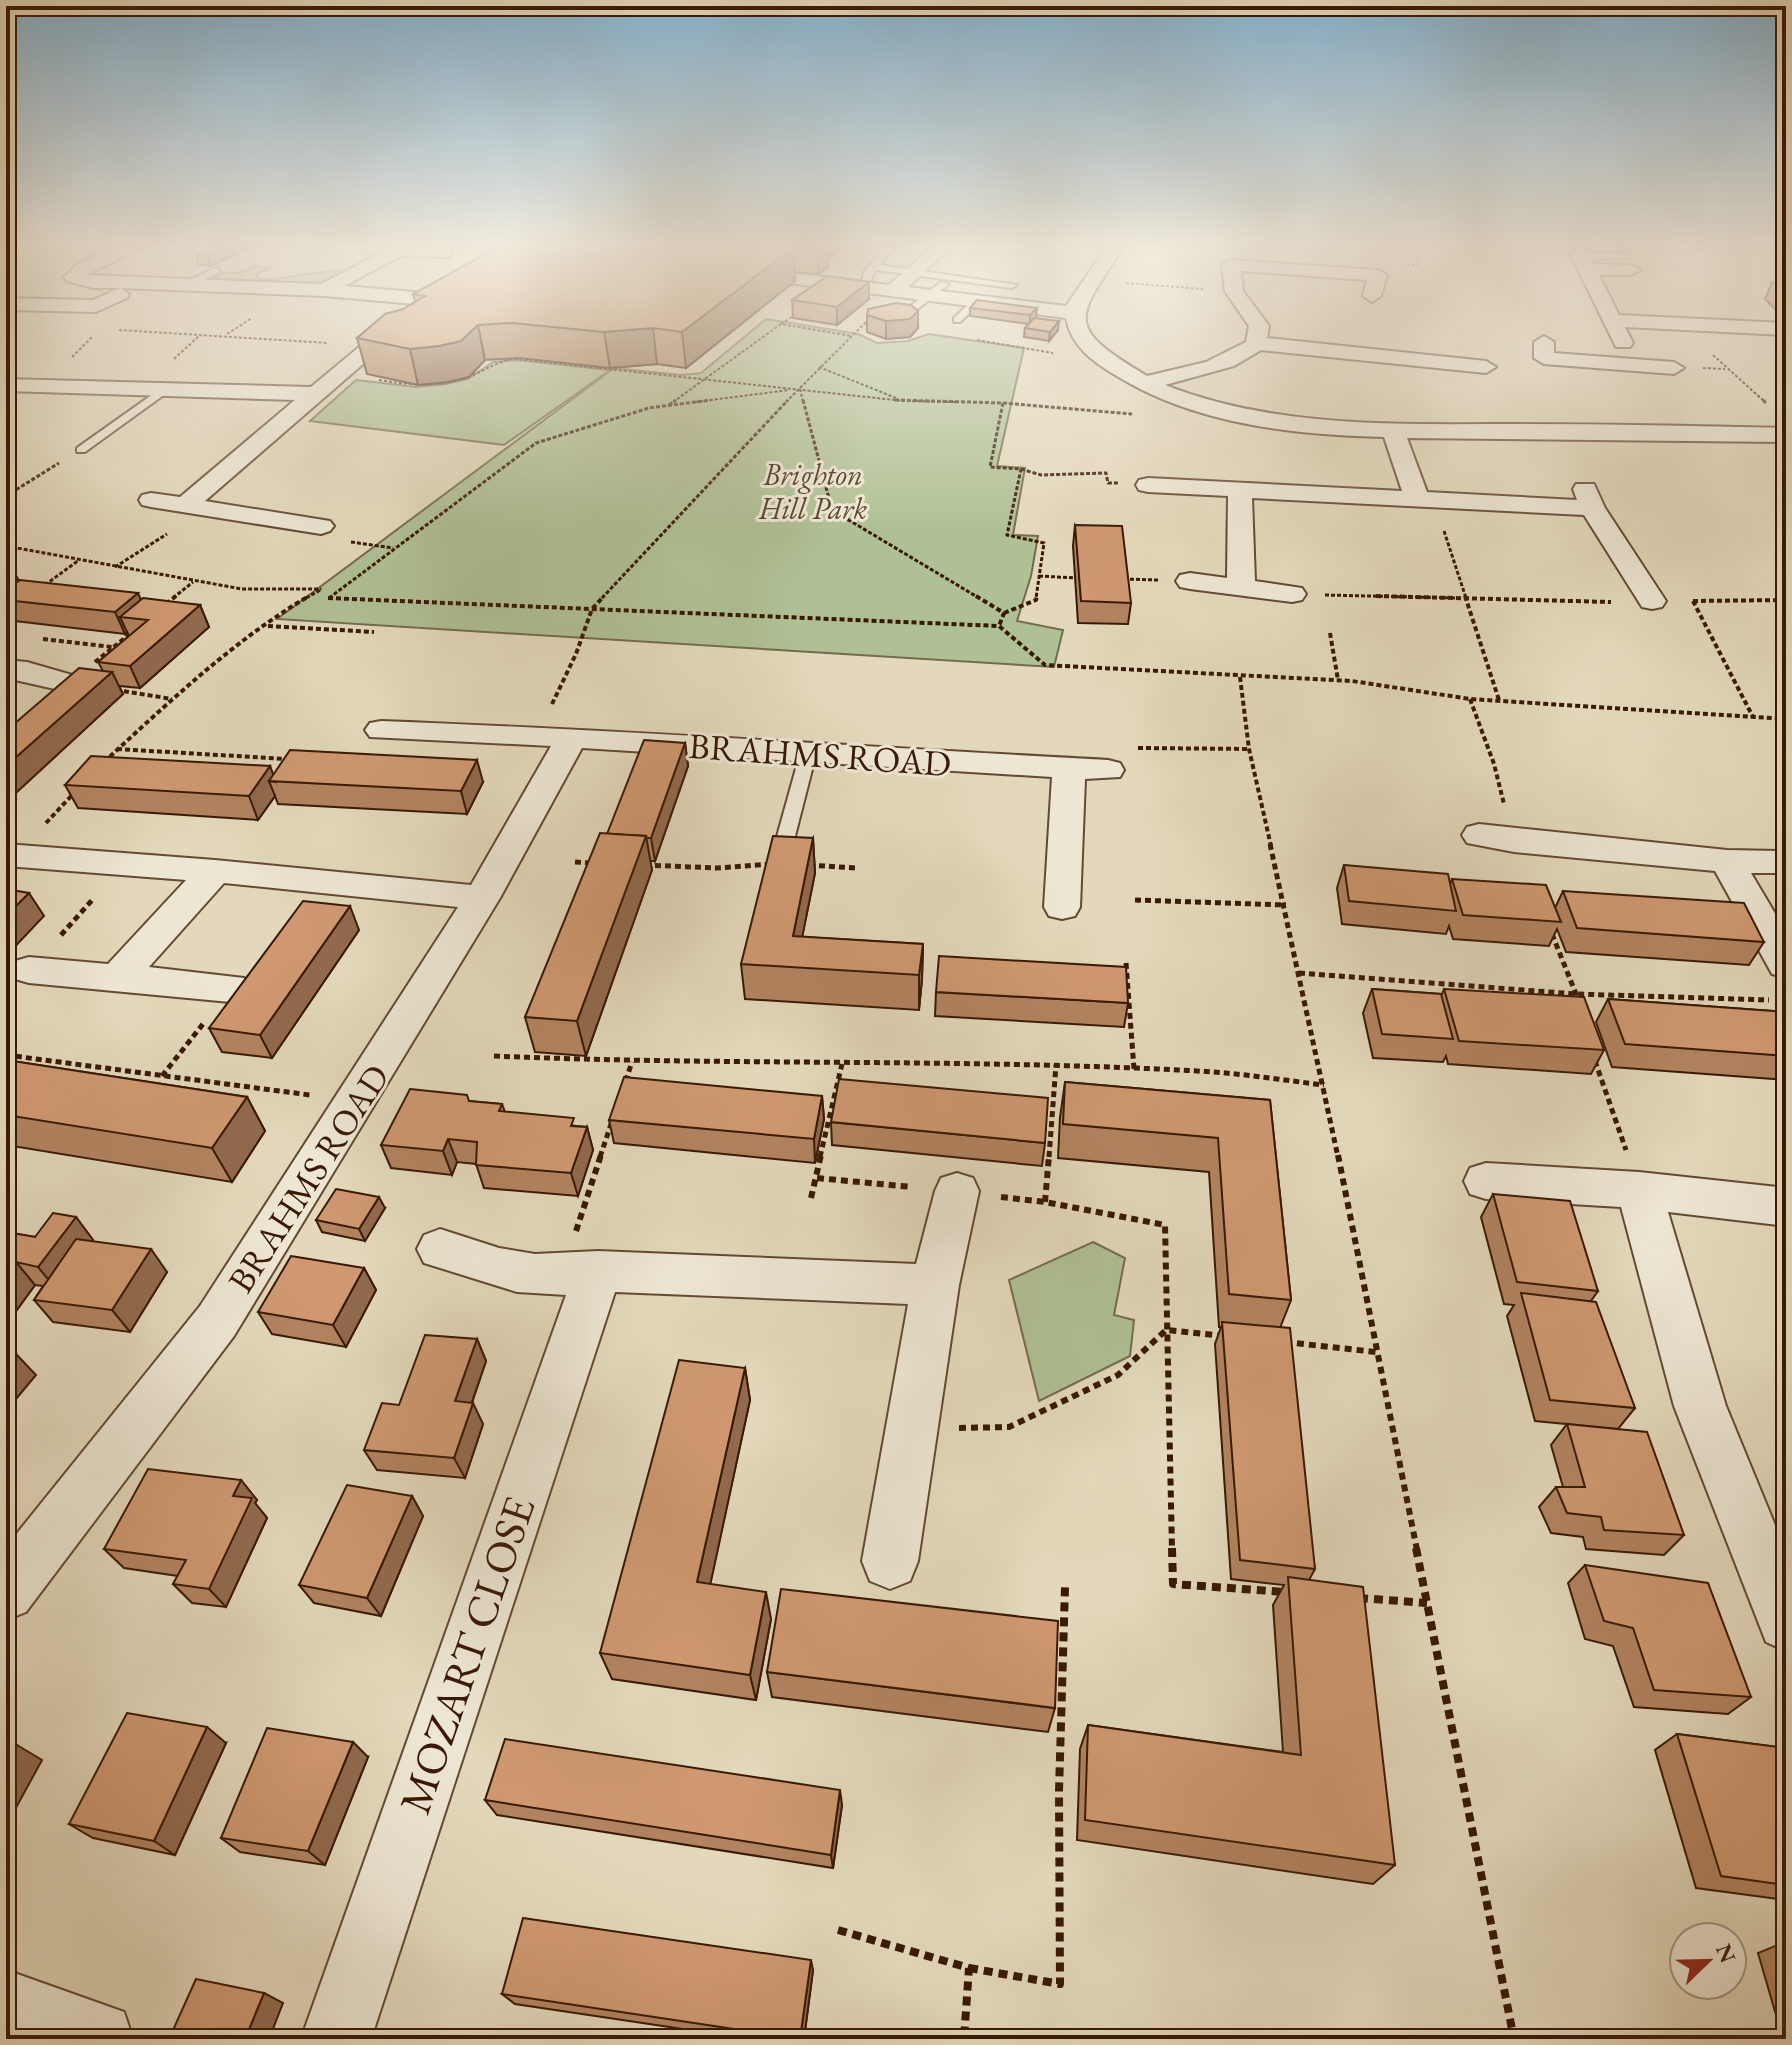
<svg xmlns="http://www.w3.org/2000/svg" width="1792" height="2045" font-family="'EB Garamond',serif">
<rect width="100%" height="100%" fill="#e3d8bb"/>
<filter id="stains"><feTurbulence type="fractalNoise" baseFrequency=".0025" numOctaves="4"/><feColorMatrix values="0 0 0 0 .2 0 0 0 0 .09 0 0 0 0 .02 0 0 0 .5 -.17"/></filter>
<radialGradient id="worn" r=".72"><stop offset=".6" stop-color="#630" stop-opacity="0"/><stop offset="1" stop-color="#630" stop-opacity=".3"/></radialGradient>
<!-- green -->
<g fill="#afc094" stroke="#746c4d" stroke-width="2">
<path d="M254 266 270 268 256 274 260 280C290 279 317 270 346 270L323 282 311 283 218 282 215 278 221 273H240Z"/>
<path d="M766 319 858 334 877 343 908 341 929 334 1024 348 997 466 1025 468 1013 535 1038 536 1031 576 1017 621 1063 630 1054 667 277 619 614 368 681 375 701 373Z"/>
<path d="M516 360 610 370 504 445 310 421 356 380 416 387 446 384 468 379 493 362Z"/>
<path d="M1093 1242 1125 1258 1114 1315 1134 1320 1130 1356 1039 1401 1009 1280Z"/>
</g>
<g fill="none" stroke-linecap="round" stroke-linejoin="round">
<defs>
<g id="lane">
<path d="M887 245H896L880 265 1017 285 1012 288 876 270 866 289H860L864 272Z"/>
<path d="M1626 253 1629 258 1581 259 1577 256 1581 253Z"/>
<path d="M217 267 220 272 191 286 183 284Z"/>
<path d="M941 282 949 284 905 319H899V315Z"/>
<path d="M973 300 981 302 960 322H954V318Z"/>
<path d="M163 387 172 389 85 452H77V448Z"/>
<path d="M808 749 816 754 794 840 791 844H779L776 840 800 754Z"/>
</g>
<g id="street">
<path d="M122 245H147L86 275 321 284 379 254 363 251 361 245 443 248 452 253 449 257 400 256 345 286 449 295 458 301 449 307 324 296 121 288 129 294 127 298 96 312 6 310V298L93 300 120 288H93L67 281 64 277 80 262Z"/>
<path d="M934 245H953L908 287 1066 306 1108 245H1125C1076 320 1062 325 1147 376L1206 362 1246 342 1249 326 1225 291 1222 265 1231 260 1378 270 1387 275 1381 296 1372 302 1363 296 1367 280 1241 271 1243 291 1269 326 1267 338 1486 361 1496 367 1486 373 1261 350 1234 366 1165 385C1278 429 1399 424 1519 424 1608 424 1697 426 1786 428V442L1407 438 1427 492 1577 500 1573 489 1576 484H1594L1605 508 1666 601 1662 607 1652 609 1642 607 1584 515 1252 498 1255 581 1302 588 1306 594 1302 600 1292 602 1190 589 1180 587 1176 581 1180 575 1190 573 1227 578 1228 496 1148 492 1139 490 1136 485 1139 480 1148 478 1402 491 1384 437C1293 435 1195 424 1117 376 1093 362 1071 346 1066 318L741 277 732 272 741 267 889 285Z"/>
<path d="M1579 248 1585 249 1593 264 1631 265 1640 270 1631 275H1599L1619 315 1786 323V335L1625 327 1633 343 1630 347H1616L1570 253Z"/>
<path d="M404 320 414 326 411 330 378 351 205 501 330 521 334 526 330 531 321 534 151 507 142 505 139 500 142 495 151 493 180 497 295 400 6 391V379L311 387 364 343Z"/>
<path d="M1544 336 1554 342V353L1674 362 1684 368 1674 374 1544 364 1534 358V342Z"/>
<path d="M6 660 27 662 79 677 83 683 79 689 68 692 6 678Z"/>
<path d="M381 721C624 730 866 747 1108 760L1120 763 1124 770 1120 777 1085 779 1080 907 1075 916 1062 919 1049 916 1044 907 1052 777 582 748 500 898 234 1336 26 1612 6 1620V1547L200 1306 458 907 224 883 149 967 244 978 249 988 244 998 230 1002 29 983 15 979 10 970 15 961 29 957 108 964 186 880 6 866V844L215 860 471 885 551 746 370 737 365 730 370 723Z"/>
<path d="M1479 824 1727 850 1786 851V873H1751L1786 932V978L1772 974 1715 871 1514 852 1467 843 1462 835 1467 827Z"/>
<path d="M1486 1163 1639 1172 1786 1188V1226L1668 1212 1726 1406 1786 1552V1651L1766 1642 1674 1406 1621 1207 1486 1199 1470 1194 1464 1181 1470 1168Z"/>
<path d="M957 1173 973 1178 979 1191 959 1285 918 1561 910 1581 890 1589 870 1581 862 1561 908 1304 615 1292 371 2039H301L566 1295 517 1292 424 1263 417 1249 424 1235 440 1229 499 1248 535 1254 598 1251 916 1264 935 1191 941 1178Z"/>
<path d="M6 1970 124 2012 133 2039 6 2038Z"/>
</g>
</defs>
<!-- lane casing -->
<use href="#lane" stroke="#644933" stroke-width="4"/>
<!-- street casing -->
<use href="#street" stroke="#644933" stroke-width="4"/>
<!-- path-far5 -->
<g stroke="#391906" stroke-width="2" stroke-dasharray="3 2" stroke-linecap="butt">
<path d="M310 245 337 248"/>
<path d="M1066 245 1080 247"/>
<path d="M11 248 54 252"/>
<path d="M1651 248 1786 252"/>
<path d="M1407 265H1418L1413 245"/>
<path d="M1126 283 1203 289"/>
<path d="M796 314 781 324 852 336"/>
<path d="M119 330 328 343"/>
<path d="M227 334 252 318"/>
<path d="M977 340 1053 353"/>
<path d="M1713 355 1765 402"/>
<path d="M72 357 93 336"/>
<path d="M174 359 200 335"/>
<path d="M819 367 896 398"/>
<path d="M1703 368 1725 369"/>
<path d="M379 380C409 385 439 388 468 377 484 371 497 361 515 359L904 401 955 402"/>
<path d="M800 389 803 402"/>
<path d="M673 402 781 324"/>
<path d="M695 402 789 390"/>
<path d="M786 402 870 318"/>
</g>
<!-- path-far4 -->
<g stroke="#391906" stroke-width="3" stroke-dasharray="4 2" stroke-linecap="butt">
<path d="M803 400 832 510 979 598"/>
<path d="M895 400 1003 403 1132 414"/>
<path d="M1763 400 1767 404"/>
<path d="M1003 403 990 467 1021 469 1007 535 1044 543 1036 598"/>
<path d="M669 405 676 400"/>
<path d="M1021 469 1041 475 1106 473 1108 483H1119"/>
<path d="M6 496 59 463"/>
<path d="M1444 531 1466 598"/>
<path d="M351 542 393 548"/>
<path d="M6 546 242 589H321"/>
<path d="M115 567 167 534"/>
<path d="M1039 576 1076 578"/>
<path d="M1124 579 1158 580"/>
<path d="M45 585 79 560"/>
<path d="M1325 595 1457 598"/>
<path d="M173 598 193 582"/>
<path d="M306 598 322 589"/>
<path d="M328 598H334"/>
<path d="M329 598 536 443 649 408 711 400"/>
<path d="M602 598 788 400"/>
</g>
<!-- path-far3 -->
<g stroke="#391906" stroke-width="4" stroke-dasharray="5 3" stroke-linecap="butt">
<path d="M976 596 1004 613 999 626"/>
<path d="M1376 596 1611 602"/>
<path d="M1465 596 1499 700"/>
<path d="M328 598 999 626 1045 665 1352 681 1470 699 1786 719"/>
<path d="M1693 601 1753 717"/>
<path d="M1693 601 1786 600"/>
<path d="M166 604 176 596"/>
<path d="M1004 613 1036 600 1037 596"/>
<path d="M268 626 374 632"/>
<path d="M1330 633 1338 680"/>
<path d="M43 639 112 647"/>
<path d="M95 662 131 633"/>
<path d="M1240 677 1249 749 1271 846"/>
<path d="M116 690 172 699"/>
<path d="M1470 699 1494 764 1504 804"/>
<path d="M552 704 576 654 592 609 604 596"/>
<path d="M1138 748 1249 749"/>
<path d="M117 749 287 759"/>
<path d="M104 762C168 703 234 640 309 596"/>
<path d="M46 823 75 792"/>
</g>
<!-- path-far2 -->
<g stroke="#391906" stroke-width="5" stroke-dasharray="6 4" stroke-linecap="butt">
<path d="M1270 844 1338 1157"/>
<path d="M575 862 591 863"/>
<path d="M645 865 717 868 771 864"/>
<path d="M809 865 856 868"/>
<path d="M1135 900 1286 905"/>
<path d="M1552 934 1576 994V1003"/>
<path d="M61 935 94 898"/>
<path d="M1126 963 1134 1069"/>
<path d="M1299 973 1576 994 1769 1000"/>
<path d="M6 1055 310 1095"/>
<path d="M494 1056C728 1066 963 1058 1197 1071 1240 1073 1282 1080 1324 1085"/>
<path d="M1595 1061 1626 1150"/>
<path d="M162 1076 203 1024"/>
<path d="M600 1157 632 1062"/>
<path d="M820 1157 842 1064"/>
<path d="M1049 1157 1056 1065"/>
</g>
<!-- path-far1 -->
<g stroke="#391906" stroke-width="6" stroke-dasharray="7 5" stroke-linecap="butt">
<path d="M1338 1155 1417 1550"/>
<path d="M817 1178 912 1187"/>
<path d="M1001 1197 1045 1202 1165 1225 1172 1550"/>
<path d="M811 1198 821 1155"/>
<path d="M1045 1202 1049 1155"/>
<path d="M576 1231 601 1155"/>
<path d="M1285 1342 1376 1352"/>
<path d="M959 1428 1009 1427 1118 1375 1166 1330 1224 1336"/>
</g>
<!-- path -->
<g stroke="#391906" stroke-width="8" stroke-dasharray="9 6" stroke-linecap="butt">
<path d="M1172 1548 1173 1584 1285 1592"/>
<path d="M1416 1548 1514 2039"/>
<path d="M1359 1598 1427 1603"/>
<path d="M838 1930 969 1968 964 2039"/>
<path d="M969 1968 1060 1984 1059 1791 1065 1587"/>
</g>
<!-- lane -->
<use href="#lane" fill="#ede6d3" fill-rule="evenodd"/>
<!-- street -->
<use href="#street" fill="#ede6d3" fill-rule="evenodd"/>
</g>
<!-- wall -->
<g fill="#b28360" stroke="#391906" stroke-width="2">
<path d="M217 245 210 266 198 264 196 255Z"/>
<path d="M502 245H839V249L828 258V267L819 274 794 272 795 281 686 368 657 364 610 368 519 358 485 360 469 377 448 382 418 385 367 374 357 338 415 302 413 294Z"/>
<path d="M869 282V299L837 325 793 318 792 300Z"/>
<path d="M1772 282 1786 283V311H1777L1765 299Z"/>
<path d="M977 300 1036 317V318L1058 330 1049 341 1024 337 1025 328 1029 324 970 316V308Z"/>
<path d="M867 315 918 328 910 337 886 339 867 332Z"/>
<path d="M1075 525 1131 603 1128 624 1078 623 1073 546Z"/>
<path d="M6 573 15 574 19 581 141 600 200 605 209 627 140 688 119 686 123 694 6 802V731L103 671 98 662 129 636 127 632 125 634 7 620Z"/>
<path d="M685 743 688 766 655 861H650L652 870 586 1056 535 1052 525 1017 607 834Z"/>
<path d="M270 766 273 775 483 782 467 814 278 804 275 796 258 820 78 808 65 785Z"/>
<path d="M813 838 815 873 802 937 923 944 922 979 919 1010 745 999 741 964Z"/>
<path d="M1344 865 1450 884 1452 879 1555 908 1563 891 1764 942 1749 965 1566 952 1557 929 1549 946 1453 939 1449 926 1446 934 1342 924 1337 888Z"/>
<path d="M359 930 272 1058 222 1052 209 1028Z"/>
<path d="M1372 989 1442 994 1444 989 1604 1050 1591 1074 1448 1064 1446 1056 1443 1062 1373 1058 1363 1013Z"/>
<path d="M936 992 1128 1003 1124 1027 935 1016Z"/>
<path d="M1608 999 1786 1012V1080L1612 1067 1596 1022Z"/>
<path d="M6 1060 247 1097 265 1131 232 1182 6 1145Z"/>
<path d="M1065 1082 1270 1100 1291 1300 1280 1328 1315 1569 1309 1580 1395 1865 1373 1884 1077 1840 1080 1749 1088 1725 1283 1752 1273 1605 1284 1585 1231 1579 1215 1344 1221 1327H1219L1209 1172 1058 1158 1060 1117Z"/>
<path d="M822 1096 824 1119 815 1163 614 1143 609 1120Z"/>
<path d="M469 1101 502 1104 505 1112 576 1126 587 1127 593 1150 578 1196 484 1188 476 1164 457 1162 452 1175 391 1168 381 1145Z"/>
<path d="M831 1122 1045 1143 1042 1166 832 1145Z"/>
<path d="M1493 1194 1598 1291 1591 1301 1635 1408 1618 1429 1535 1421 1507 1316 1514 1305 1504 1304 1481 1217Z"/>
<path d="M385 1208 365 1241 322 1232 316 1220Z"/>
<path d="M76 1217 93 1240 92 1241 167 1272 130 1332 53 1322 34 1300 43 1286 35 1285 11 1318 6 1317V1232L35 1237Z"/>
<path d="M364 1268 376 1290 346 1347 272 1334 258 1312Z"/>
<path d="M477 1339 486 1361 472 1403 483 1424 465 1478 377 1470 364 1450 399 1405Z"/>
<path d="M745 1368 750 1400 710 1584 771 1619 756 1700 612 1679 600 1653Z"/>
<path d="M1567 1424 1684 1535 1664 1555 1586 1549 1583 1537 1551 1533 1539 1507 1556 1487H1563L1551 1445Z"/>
<path d="M241 1480 257 1500 255 1503 267 1518 226 1607 192 1603 173 1584 178 1576 124 1568 104 1549Z"/>
<path d="M412 1496 423 1516 381 1616 314 1603 299 1585Z"/>
<path d="M1585 1565 1751 1697 1728 1714 1634 1707 1613 1646 1585 1639 1568 1583Z"/>
<path d="M767 1672 1055 1708 1048 1732 772 1697Z"/>
<path d="M1677 1734 1786 1748V1900L1696 1888 1655 1750Z"/>
<path d="M226 1743 175 1855 93 1838 69 1824Z"/>
<path d="M368 1757 325 1865 240 1852 221 1838Z"/>
<path d="M485 1800 842 1805 833 1868 497 1815Z"/>
<path d="M1785 1942 1786 2039H1783L1758 1953Z"/>
<path d="M813 1970 804 2039H750L515 2004 502 1994Z"/>
</g>
<!-- shaded-wall -->
<g fill="#916a4e" stroke="#391906" stroke-width="2">
<path d="M234 245H256L210 266 207 257Z"/>
<path d="M817 245H839V249L828 258V267L819 274Z"/>
<path d="M793 248 795 281 686 368 682 332Z"/>
<path d="M869 282V299L837 325V307Z"/>
<path d="M1037 308 1036 317 1030 324V315Z"/>
<path d="M918 311V328L910 337 886 339V321Z"/>
<path d="M1059 321 1058 330 1049 341 1050 332Z"/>
<path d="M478 325 485 360 469 377 448 382 418 385 410 349Z"/>
<path d="M653 328 657 364 610 368 604 332Z"/>
<path d="M15 574 26 595 6 600V581Z"/>
<path d="M138 593 147 614 120 617 127 632 125 634 115 612Z"/>
<path d="M200 605 209 627 140 688 130 666Z"/>
<path d="M112 672 123 694 6 802V766Z"/>
<path d="M685 743 688 766 655 861 651 838Z"/>
<path d="M477 760 483 782 467 814 461 791Z"/>
<path d="M270 766 276 782 269 781 275 796 258 820 249 796Z"/>
<path d="M646 836 652 870 586 1056 577 1021Z"/>
<path d="M813 838 815 873 796 968 793 936Z"/>
<path d="M29 893 44 916 6 956V916Z"/>
<path d="M350 906 359 930 272 1058 260 1035Z"/>
<path d="M923 944 922 979 919 1010V975Z"/>
<path d="M822 1096 824 1119 815 1163 814 1139Z"/>
<path d="M247 1097 265 1131 232 1182 212 1148Z"/>
<path d="M587 1127 593 1150 578 1196 571 1173Z"/>
<path d="M448 1139 457 1162 452 1175 443 1151Z"/>
<path d="M379 1197 385 1208 365 1241 359 1229Z"/>
<path d="M76 1217 93 1240 56 1289 38 1267Z"/>
<path d="M151 1249 167 1272 130 1332 112 1310Z"/>
<path d="M16 1262 35 1285 11 1318 6 1312V1275Z"/>
<path d="M364 1268 376 1290 346 1347 333 1325Z"/>
<path d="M477 1339 486 1361 465 1422 455 1401Z"/>
<path d="M16 1354 36 1375 6 1411V1366Z"/>
<path d="M745 1368 750 1400 705 1609 697 1582Z"/>
<path d="M473 1403 483 1424 465 1478 454 1458Z"/>
<path d="M241 1480 257 1500 255 1503 267 1518 226 1607 209 1589 233 1496Z"/>
<path d="M412 1496 423 1516 381 1616 367 1598Z"/>
<path d="M766 1592 771 1619 756 1700 750 1675Z"/>
<path d="M207 1727 226 1743 175 1855 154 1841Z"/>
<path d="M353 1742 368 1757 325 1865 308 1851Z"/>
<path d="M17 1745 42 1760 6 1826V1765Z"/>
<path d="M840 1790 842 1805 833 1868 831 1855Z"/>
<path d="M811 1960 813 1970 804 2039H800Z"/>
<path d="M264 1993 283 2003 269 2039H245Z"/>
</g>
<!-- building -->
<g fill="#cf9870" stroke="#391906" stroke-width="2">
<path d="M217 245H234L207 257 196 255Z"/>
<path d="M502 245H769L793 248 682 332 653 328 604 332 512 323 478 325 461 341 439 346 410 349 357 338 385 314 403 309 425 296 413 294Z"/>
<path d="M779 245H824L818 250Z"/>
<path d="M827 276 869 282 837 307 792 300Z"/>
<path d="M1772 282 1786 283V294H1785Z"/>
<path d="M977 300 1037 308 1030 315 970 308Z"/>
<path d="M896 303 911 305 918 311 910 319 886 321 867 315 868 309Z"/>
<path d="M1034 318 1059 321 1050 332 1025 328Z"/>
<path d="M1075 525 1122 526 1131 603 1081 601Z"/>
<path d="M6 573 15 574 6 581Z"/>
<path d="M20 580 138 593 115 612 6 600V590Z"/>
<path d="M143 598 200 605 130 666 98 662 148 620 120 617Z"/>
<path d="M79 668 112 672 6 766V731Z"/>
<path d="M644 740 685 743 651 838H645L646 836 607 834Z"/>
<path d="M290 750 477 760 461 791 269 781Z"/>
<path d="M91 756 270 766 249 796 65 785Z"/>
<path d="M600 833 646 836 577 1021 525 1017Z"/>
<path d="M773 836 813 838 793 936 923 944 919 975 741 964Z"/>
<path d="M1344 865 1448 874 1456 911 1349 901Z"/>
<path d="M1452 879 1546 885 1561 922 1463 915Z"/>
<path d="M6 889 29 893 6 916Z"/>
<path d="M1563 891 1744 903 1764 942 1577 928Z"/>
<path d="M303 901 350 906 260 1035 209 1028Z"/>
<path d="M939 956 1126 967 1128 1003 936 992Z"/>
<path d="M1372 989 1441 994 1453 1039 1382 1034Z"/>
<path d="M1444 989 1584 997 1604 1050 1459 1041Z"/>
<path d="M1608 999 1786 1012V1056L1625 1044Z"/>
<path d="M6 1060 247 1097 212 1148 6 1115Z"/>
<path d="M624 1077 822 1096 814 1139 609 1120Z"/>
<path d="M839 1079 1048 1098 1045 1143 831 1122Z"/>
<path d="M1065 1082 1270 1100 1291 1300 1229 1294 1218 1138 1063 1124Z"/>
<path d="M410 1089 467 1095 469 1101 502 1104 499 1111 574 1118 571 1126 587 1127 571 1173 476 1165 477 1142 448 1139 443 1151 381 1145Z"/>
<path d="M336 1189 379 1197 359 1229 316 1220Z"/>
<path d="M1493 1194 1570 1201 1598 1291 1517 1282Z"/>
<path d="M53 1213 76 1217 38 1267 16 1262 6 1275V1232L35 1237Z"/>
<path d="M76 1239 151 1249 112 1310 34 1300Z"/>
<path d="M291 1256 364 1268 333 1325 258 1312Z"/>
<path d="M1521 1293 1596 1302 1635 1408 1550 1400Z"/>
<path d="M1222 1322 1290 1328 1315 1569 1240 1560Z"/>
<path d="M425 1335 477 1339 455 1401 473 1403 454 1458 364 1450 382 1403 399 1405Z"/>
<path d="M6 1350 16 1354 6 1366Z"/>
<path d="M679 1360 745 1368 697 1582 766 1592 750 1675 600 1653Z"/>
<path d="M1567 1424 1647 1432 1684 1535 1604 1530 1601 1517 1567 1513 1556 1487H1585Z"/>
<path d="M148 1469 241 1480 233 1496 252 1498 209 1589 173 1584 186 1560 104 1549Z"/>
<path d="M347 1485 412 1496 367 1598 299 1585Z"/>
<path d="M1585 1565 1708 1583 1751 1697 1654 1690 1633 1628 1604 1621Z"/>
<path d="M1288 1577 1363 1587 1395 1865 1085 1820 1088 1725 1301 1755Z"/>
<path d="M781 1589 1058 1621 1055 1708 767 1672Z"/>
<path d="M127 1713 207 1727 154 1841 69 1824Z"/>
<path d="M267 1728 353 1742 308 1851 221 1838Z"/>
<path d="M1677 1734 1786 1748V1885L1721 1876Z"/>
<path d="M505 1739 840 1790 831 1855 485 1800Z"/>
<path d="M6 1742 17 1745 6 1765Z"/>
<path d="M523 1918 811 1960 800 2039 502 1994Z"/>
<path d="M196 1979 264 1993 245 2039H169Z"/>
</g>
<!-- sky -->
<linearGradient id="sky" x2="0" y2="1"><stop stop-color="#87b6d5"/><stop offset="0.46" stop-color="#f2ede0"/><stop offset="1" stop-color="#f2ede0" stop-opacity="0"/></linearGradient>
<rect width="1792" height="532" fill="url(#sky)"/>
<g text-anchor="middle" stroke-width="6" stroke-linejoin="round" paint-order="stroke">
<!-- far-park labels -->
<g font-size="30" font-style="italic" fill="#5c4b31" stroke="#ede6d3">
<text x="813" y="485">Brighton<tspan x="813" dy="34">Hill Park</tspan></text>
</g>
<!-- street labels -->
<g font-size="36" fill="#391906" stroke="#ede6d3">
<text transform="translate(820 754) rotate(4)" y="13">BRAHMS ROAD</text>
<text transform="translate(308 1178) rotate(-57)" y="13">BRAHMS ROAD</text>
</g>
<!-- near-street labels -->
<g font-size="44" fill="#391906" stroke="#ede6d3">
<text transform="translate(467 1655) rotate(-71)" y="15">MOZART CLOSE</text>
</g>
</g>
<!-- margin -->
<rect width="1792" height="2045" fill="none" stroke="#e3d8bb" stroke-width="32"/>
<rect x="8" y="8" width="1776" height="2029" fill="none" stroke="#391906" stroke-width="4"/>
<rect x="16" y="16" width="1760" height="2013" fill="none" stroke="#391906" stroke-width="2"/>
<!-- north arrow -->
<g transform="translate(1708 1961) rotate(67)"><circle r="38" fill="#ede6d3" stroke="#a59481" stroke-width="2"/>
<path d="M0-6L14 30L0 20L-14 30Z" fill="#8f2418"/>
<text y="-12" font-size="22" font-weight="bold" text-anchor="middle" fill="#391906">N</text>
</g>
<rect width="100%" height="100%" filter="url(#stains)"/>
<rect width="100%" height="100%" fill="url(#worn)"/>
</svg>
